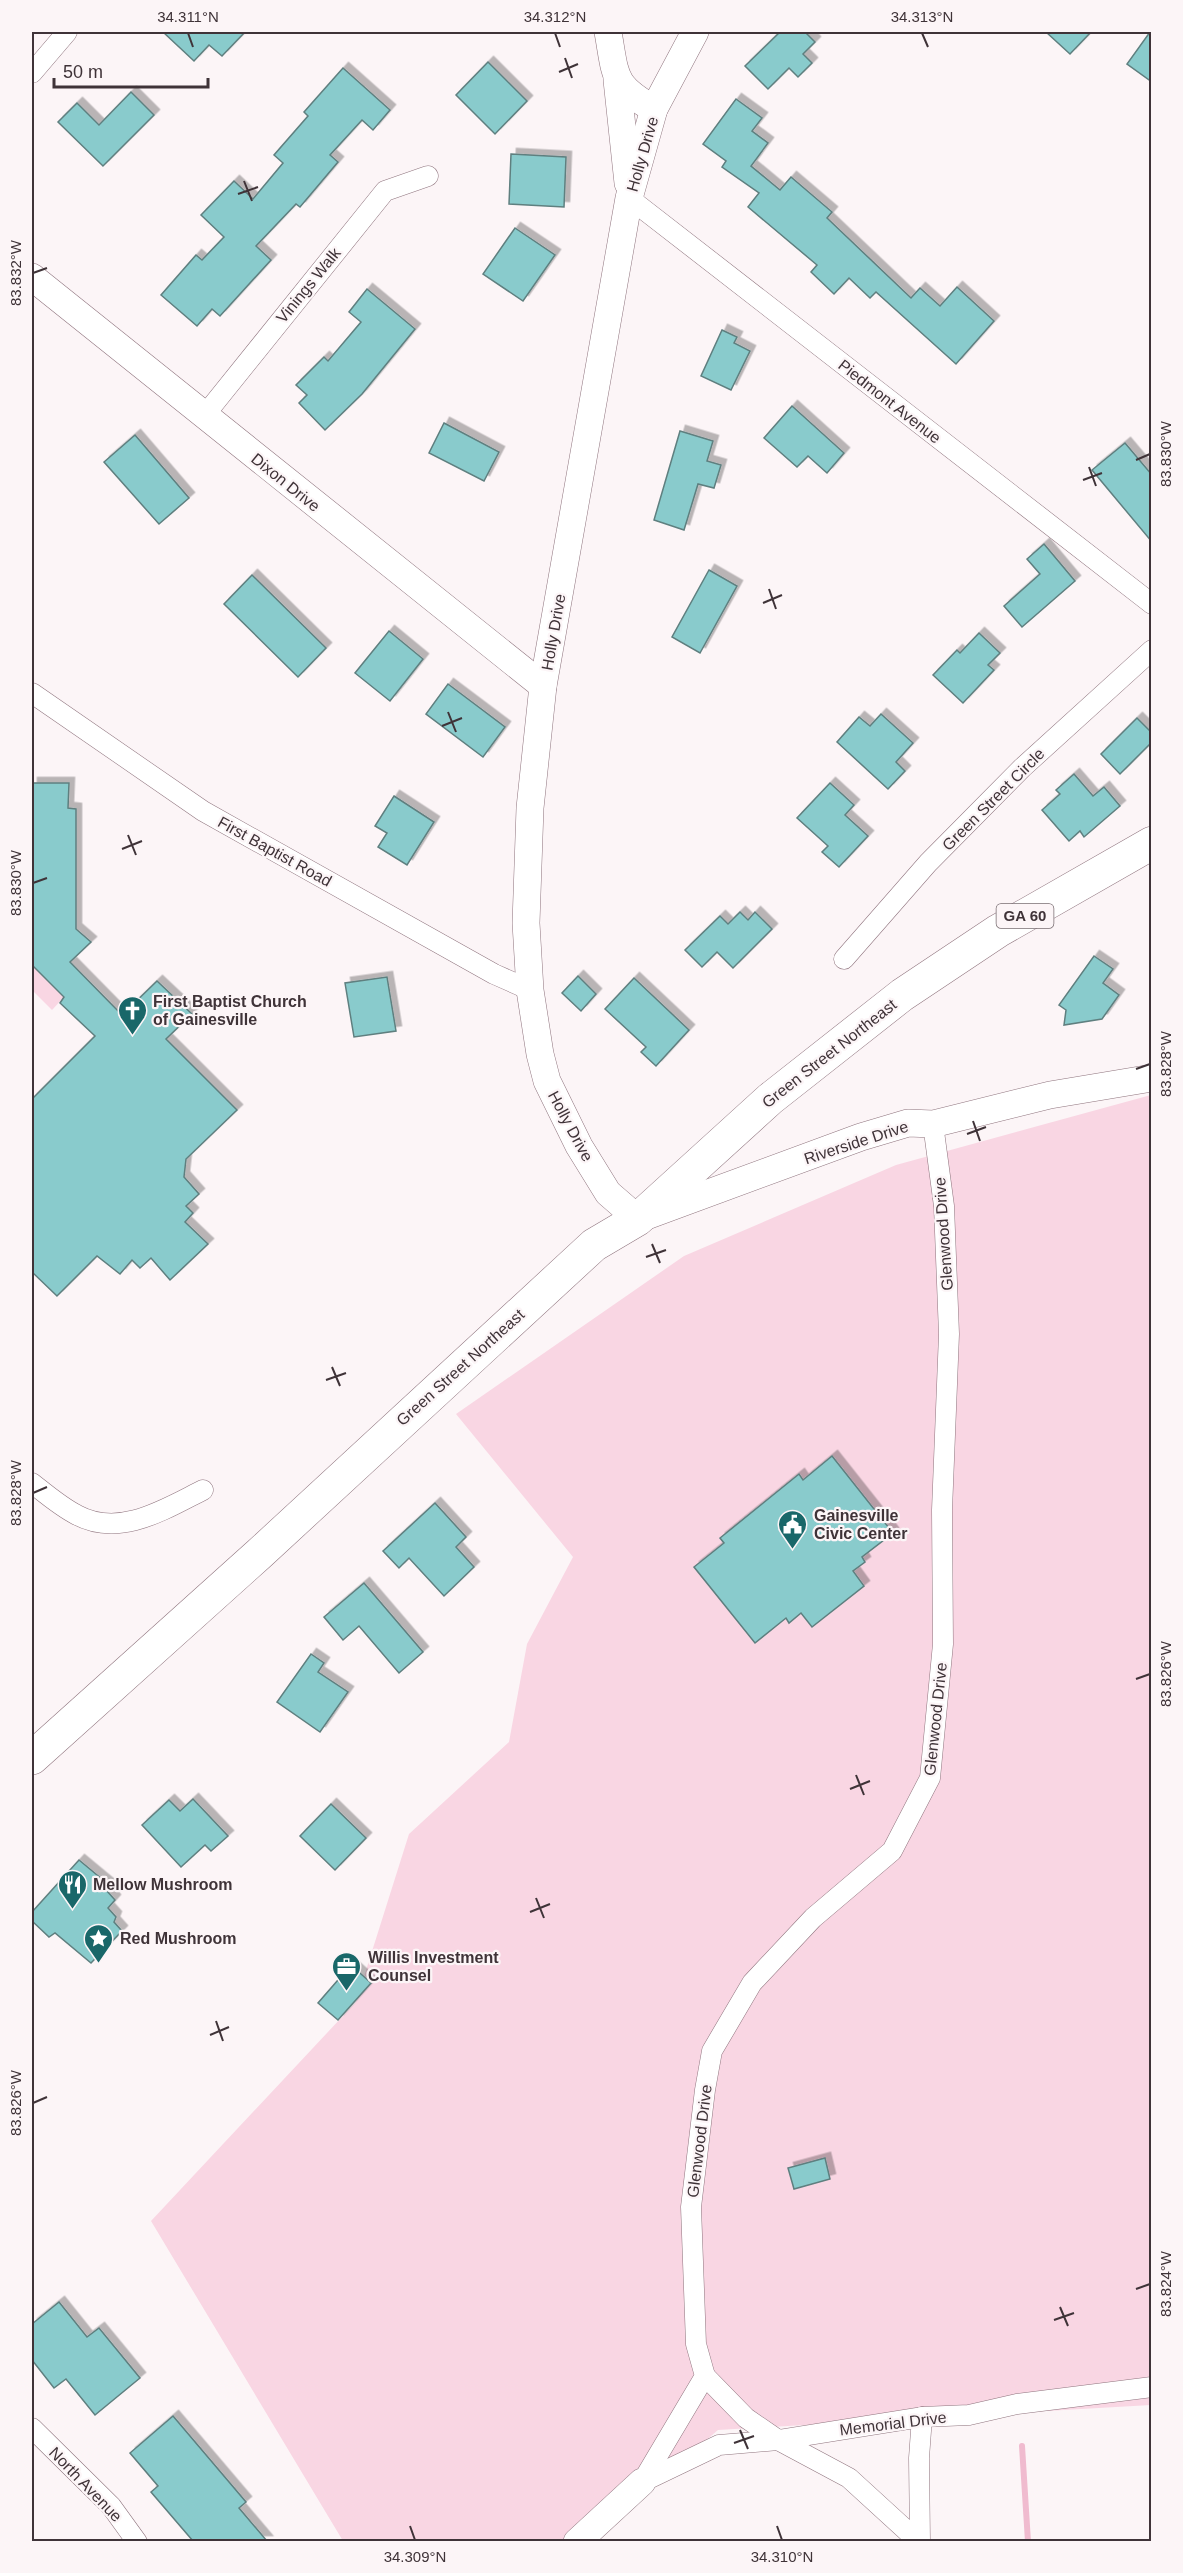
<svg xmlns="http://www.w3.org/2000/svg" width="1183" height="2573" font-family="Arial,sans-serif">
<defs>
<filter id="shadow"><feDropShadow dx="5.5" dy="-5.5" stdDeviation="0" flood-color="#0004"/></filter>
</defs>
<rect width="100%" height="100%" fill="#fcf5f7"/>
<!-- green -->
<g fill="#f9d6e3">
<path d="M32 965 64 997 52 1010 32 990Z"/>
<path d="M1151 1095V2405L718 2430 589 2541H343L151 2221 356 2002 409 1834 509 1742 527 1644 573 1557 456 1414 684 1256 896 1165Z"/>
</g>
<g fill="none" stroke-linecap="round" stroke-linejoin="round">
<!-- stream -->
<path stroke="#f0bbcf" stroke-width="6" d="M1022 2446 1028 2542"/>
</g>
<!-- building -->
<g fill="#89cbcc" stroke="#5e7f7f" stroke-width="1.5" filter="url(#shadow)">
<path d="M163 32H245L222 56 209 45 194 61Z"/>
<path d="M780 32H805L815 42 803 54 812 63 798 77 789 68 768 89 745 66Z"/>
<path d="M1046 32H1091L1070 54Z"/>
<path d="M1150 32H1152V82L1127 64Z"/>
<path d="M488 62 527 101 495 134 456 95Z"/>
<path d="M343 68 390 110 373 130 362 120 330 155 338 162 300 207 296 204 256 246 271 260 220 316 212 309 197 326 161 295 196 255 202 260 224 237 201 215 234 181 253 199 283 163 274 155 308 116 304 112Z"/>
<path d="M131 92 154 115 103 166 58 122 77 103 99 125Z"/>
<path d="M736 99 762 118 752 131 768 143 751 166 780 190 791 177 832 212 827 218 911 298 920 288 940 306 957 287 994 321 956 364 876 292 870 298 849 278 834 294 811 272 817 265 748 207 759 193 722 167 726 161 703 144Z"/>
<path d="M511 154 566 157 564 207 509 204Z"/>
<path d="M515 228 555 255 523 301 483 274Z"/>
<path d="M367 289 415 329 362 394 325 430 299 403 307 395 296 385 324 357 328 361 361 322 349 312Z"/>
<path d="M722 330 737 337 734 343 750 351 731 390 701 376Z"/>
<path d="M792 406 844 453 827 473 808 456 797 467 764 438Z"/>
<path d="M444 423 499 452 484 481 429 453Z"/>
<path d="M680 431 713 441 707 461 721 465 714 488 698 484 684 530 654 520Z"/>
<path d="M135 435 189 498 159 524 104 462Z"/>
<path d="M1125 443 1152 475V542L1092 470Z"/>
<path d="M1044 544 1075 581 1022 627 1004 606 1040 574 1027 559Z"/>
<path d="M709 570 737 586 700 653 672 637Z"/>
<path d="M252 575 326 648 298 677 224 604Z"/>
<path d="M389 631 423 659 390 701 355 673Z"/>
<path d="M979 633 1000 653 988 665 994 670 963 703 933 675 957 650 960 653Z"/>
<path d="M448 684 505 727 483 757 426 714Z"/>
<path d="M881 714 913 743 896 762 905 771 888 789 837 742 859 717 870 726Z"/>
<path d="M1137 718 1152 733V742L1120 774 1101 754Z"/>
<path d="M1074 774 1093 796 1104 787 1120 806 1084 837 1080 831 1069 841 1042 810 1060 794 1056 790Z"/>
<path d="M32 783H69L68 808 76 809V929L91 942 70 962 122 1015 157 981 192 1014 166 1039 237 1110 186 1159 184 1177 199 1194 186 1206 193 1213 185 1222 208 1244 170 1280 151 1258 140 1268 132 1260 120 1274 97 1256 57 1296 32 1272V1099L95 1036 60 1003 64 997 32 965Z"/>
<path d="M830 783 854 805 845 815 868 836 839 867 822 852 828 846 797 818Z"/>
<path d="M394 796 434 822 407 865 378 847 387 833 375 826Z"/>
<path d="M740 912 748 920 755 912 772 929 733 968 717 952 702 967 685 950 720 916 728 924Z"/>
<path d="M1094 956 1113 969 1103 983 1119 995 1102 1019 1064 1025 1066 1010 1059 1005Z"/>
<path d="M578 976 596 994 581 1011 562 993Z"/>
<path d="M387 977 396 1031 354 1037 345 983Z"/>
<path d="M634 978 689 1030 656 1066 641 1052 646 1047 605 1009Z"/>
<path d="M832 1456 893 1533 862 1557 865 1562 853 1571 864 1586 812 1627 801 1613 789 1623 786 1618 755 1643 694 1567 724 1543 720 1538 799 1474 803 1480Z"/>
<path d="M435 1503 466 1537 456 1547 474 1567 444 1596 409 1558 399 1568 383 1551Z"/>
<path d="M364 1583 423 1652 399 1673 359 1626 343 1640 324 1617Z"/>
<path d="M311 1654 324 1663 318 1672 348 1692 320 1732 277 1702Z"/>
<path d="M193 1799 228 1836 211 1851 205 1845 181 1867 142 1825 169 1800 180 1811Z"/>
<path d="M331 1804 366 1838 335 1870 300 1836Z"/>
<path d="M79 1860 109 1885 107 1891 115 1900 108 1908 116 1917 114 1922 122 1931 91 1963 55 1933 49 1937 32 1921V1912Z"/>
<path d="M351 1965 371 1983 338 2020 318 2003Z"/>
<path d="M825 2158 830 2179 794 2189 788 2168Z"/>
<path d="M59 2302 87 2337 99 2328 140 2378 95 2415 66 2379 54 2388 32 2360V2324Z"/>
<path d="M173 2416 246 2502 239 2508 267 2541H193L151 2492 158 2486 130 2453Z"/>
</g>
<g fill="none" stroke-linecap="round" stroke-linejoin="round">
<defs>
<g id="street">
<path d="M32 73 67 32"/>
<path d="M629 198 1152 604"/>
<path d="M204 416 385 191 428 176"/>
<path d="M32 693 203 811 494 974 530 990"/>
<path d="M844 959 928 863 1022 768 1152 650"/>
<path d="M32 1483C46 1494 61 1507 77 1515 120 1538 165 1509 203 1490"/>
<path d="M705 2376 746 2418 778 2440 849 2478 919 2542"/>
<path d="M32 2428 111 2506 137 2542"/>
<path d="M642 2482 705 2376 696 2344 691 2207 705 2090 712 2051 752 1983 813 1918 892 1851 930 1778 943 1644 942 1510 949 1334 944 1206 933 1124"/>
<path d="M642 2482 719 2445 778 2440 922 2417 969 2415 1017 2404 1152 2387"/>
<path d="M920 2542 919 2458 922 2417"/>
</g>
<g id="secondary">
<path d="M608 32C616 77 612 85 654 109"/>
<path d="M695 32 654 109 629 198 543 686 530 808 526 923 530 990 540 1054 547 1081 579 1146 608 1193 638 1219 861 1137 908 1123 933 1124 1050 1095 1152 1078"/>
<path d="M617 80 628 183"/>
<path d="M32 277 543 686"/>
<path d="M577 2542 642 2482"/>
</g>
<path id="highway" d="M32 1758 259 1554 594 1245 638 1219 770 1099 902 995 998 931 1152 843"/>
</defs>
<!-- street casing -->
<use href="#street" stroke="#8f747e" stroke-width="21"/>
<!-- secondary casing -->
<use href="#secondary" stroke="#8f747e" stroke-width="28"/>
<!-- highway casing -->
<use href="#highway" stroke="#8f747e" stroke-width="34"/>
<!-- street -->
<use href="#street" stroke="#fff" stroke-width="20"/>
<!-- secondary -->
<use href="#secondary" stroke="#fff" stroke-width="27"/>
<!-- highway -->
<use href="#highway" stroke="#fff" stroke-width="33"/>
</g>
<!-- ticks -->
<path fill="none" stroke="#3f3338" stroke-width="2" d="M188 33 193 47M555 33 560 47M922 33 928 47M565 58 572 78M559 72 578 64M244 181 252 201M238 194 258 187M33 273 47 268M1136 460 1150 454M1089 467 1096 486M1083 480 1102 473M769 589 776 609M763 603 782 595M448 712 456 732M442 726 462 718M128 835 136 855M122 849 142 841M33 883 47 878M1136 1069 1150 1064M973 1121 980 1141M967 1134 986 1127M652 1244 660 1263M646 1257 666 1250M332 1367 340 1386M326 1380 346 1373M33 1493 47 1487M1136 1679 1150 1674M856 1775 864 1795M850 1789 870 1781M536 1898 544 1918M530 1912 550 1904M216 2021 223 2041M210 2035 229 2027M33 2103 47 2097M1136 2289 1150 2284M1060 2307 1068 2326M1054 2320 1074 2313M740 2430 748 2449M734 2443 754 2436M410 2526 415 2540M777 2526 782 2540"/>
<!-- icons -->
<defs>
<symbol id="church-pin" viewBox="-11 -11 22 30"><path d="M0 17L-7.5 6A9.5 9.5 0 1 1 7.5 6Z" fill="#196769" stroke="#fcf5f7"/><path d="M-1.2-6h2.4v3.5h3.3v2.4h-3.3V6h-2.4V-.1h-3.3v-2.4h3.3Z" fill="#fff"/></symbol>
<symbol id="civic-pin" viewBox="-11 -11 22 30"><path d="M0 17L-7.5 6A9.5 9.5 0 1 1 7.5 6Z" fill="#196769" stroke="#fcf5f7"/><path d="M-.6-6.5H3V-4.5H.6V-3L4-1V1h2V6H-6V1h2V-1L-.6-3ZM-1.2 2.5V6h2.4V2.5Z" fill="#fff"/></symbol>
<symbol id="restaurant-pin" viewBox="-11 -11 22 30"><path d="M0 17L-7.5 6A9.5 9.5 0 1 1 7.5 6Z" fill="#196769" stroke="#fcf5f7"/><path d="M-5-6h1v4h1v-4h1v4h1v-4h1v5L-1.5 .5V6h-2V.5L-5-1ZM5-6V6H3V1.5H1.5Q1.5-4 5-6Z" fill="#fff"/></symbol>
<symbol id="sight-pin" viewBox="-11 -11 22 30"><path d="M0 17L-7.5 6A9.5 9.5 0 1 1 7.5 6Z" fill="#196769" stroke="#fcf5f7"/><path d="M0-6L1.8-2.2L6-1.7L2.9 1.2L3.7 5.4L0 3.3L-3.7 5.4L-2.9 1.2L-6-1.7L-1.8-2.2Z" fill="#fff"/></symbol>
<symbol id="office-pin" viewBox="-11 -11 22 30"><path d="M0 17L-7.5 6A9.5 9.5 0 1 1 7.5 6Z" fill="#196769" stroke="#fcf5f7"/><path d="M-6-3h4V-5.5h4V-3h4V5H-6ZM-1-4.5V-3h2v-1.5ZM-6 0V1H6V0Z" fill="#fff"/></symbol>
</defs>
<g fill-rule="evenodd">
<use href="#church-pin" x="116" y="994" width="33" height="45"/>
<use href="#civic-pin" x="776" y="1508" width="33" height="45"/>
<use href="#restaurant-pin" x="56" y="1868" width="33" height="45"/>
<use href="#sight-pin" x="82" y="1922" width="33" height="45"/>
<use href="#office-pin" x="330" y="1950" width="33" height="45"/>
</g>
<g text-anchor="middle" stroke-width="4.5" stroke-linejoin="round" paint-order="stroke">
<!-- shield labels -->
<rect fill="#fcf5f7" stroke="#786d71" stroke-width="1.5" x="996.5" y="904" width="57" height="24" rx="4.5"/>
<g font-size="15" font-weight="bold" fill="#3f3338">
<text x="1025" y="921">GA 60</text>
</g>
<!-- street labels -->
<g font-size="16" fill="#3f3338" stroke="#fcf5f7">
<text transform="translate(642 154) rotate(-74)" y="6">Holly Drive</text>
<text transform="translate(308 285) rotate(-51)" y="6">Vinings Walk</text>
<text transform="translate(890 401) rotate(38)" y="6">Piedmont Avenue</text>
<text transform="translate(286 482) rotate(39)" y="6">Dixon Drive</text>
<text transform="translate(553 632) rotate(-80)" y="6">Holly Drive</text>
<text transform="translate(993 799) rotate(-45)" y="6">Green Street Circle</text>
<text transform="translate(275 851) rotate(29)" y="6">First Baptist Road</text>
<text transform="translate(829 1053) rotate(-38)" y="6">Green Street Northeast</text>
<text transform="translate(571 1126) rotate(62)" y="6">Holly Drive</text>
<text transform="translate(856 1142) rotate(-18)" y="6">Riverside Drive</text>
<text transform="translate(943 1234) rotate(-94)" y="6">Glenwood Drive</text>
<text transform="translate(460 1367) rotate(-42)" y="6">Green Street Northeast</text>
<text transform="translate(935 1719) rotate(-84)" y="6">Glenwood Drive</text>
<text transform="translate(699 2141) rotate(-83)" y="6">Glenwood Drive</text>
<text transform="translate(893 2423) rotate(-7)" y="6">Memorial Drive</text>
<text transform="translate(86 2484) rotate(46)" y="6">North Avenue</text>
</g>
<!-- poi labels -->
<g font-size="16" font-weight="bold" fill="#3f3338" stroke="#fcf5f7" text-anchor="start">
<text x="153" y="1007">First Baptist Church<tspan x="153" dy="18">of Gainesville</tspan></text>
<text x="814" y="1521">Gainesville<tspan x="814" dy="18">Civic Center</tspan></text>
<text x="93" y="1890">Mellow Mushroom</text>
<text x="120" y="1944">Red Mushroom</text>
<text x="368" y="1963">Willis Investment<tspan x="368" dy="18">Counsel</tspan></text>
</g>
</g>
<!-- border -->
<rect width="1183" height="2573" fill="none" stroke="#fcf5f7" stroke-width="66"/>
<!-- scale -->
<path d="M54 78v9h154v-9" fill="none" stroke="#3f3338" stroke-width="3"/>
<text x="63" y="78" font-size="18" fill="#3f3338" stroke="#fcf5f7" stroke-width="4.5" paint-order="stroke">50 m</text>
<rect x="33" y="33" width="1117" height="2507" fill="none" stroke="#3f3338" stroke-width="2"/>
<g font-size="15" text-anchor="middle" fill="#3f3338">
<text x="188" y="22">34.311°N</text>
<text x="555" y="22">34.312°N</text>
<text x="922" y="22">34.313°N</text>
<text transform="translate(16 273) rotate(-90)" y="5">83.832°W</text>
<text transform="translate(1166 454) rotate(-90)" y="5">83.830°W</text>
<text transform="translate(16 883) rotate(-90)" y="5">83.830°W</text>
<text transform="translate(1166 1064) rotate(-90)" y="5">83.828°W</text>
<text transform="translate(16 1493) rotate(-90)" y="5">83.828°W</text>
<text transform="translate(1166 1674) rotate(-90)" y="5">83.826°W</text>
<text transform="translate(16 2103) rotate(-90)" y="5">83.826°W</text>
<text transform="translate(1166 2284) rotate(-90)" y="5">83.824°W</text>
<text x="415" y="2562">34.309°N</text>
<text x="782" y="2562">34.310°N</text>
</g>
</svg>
